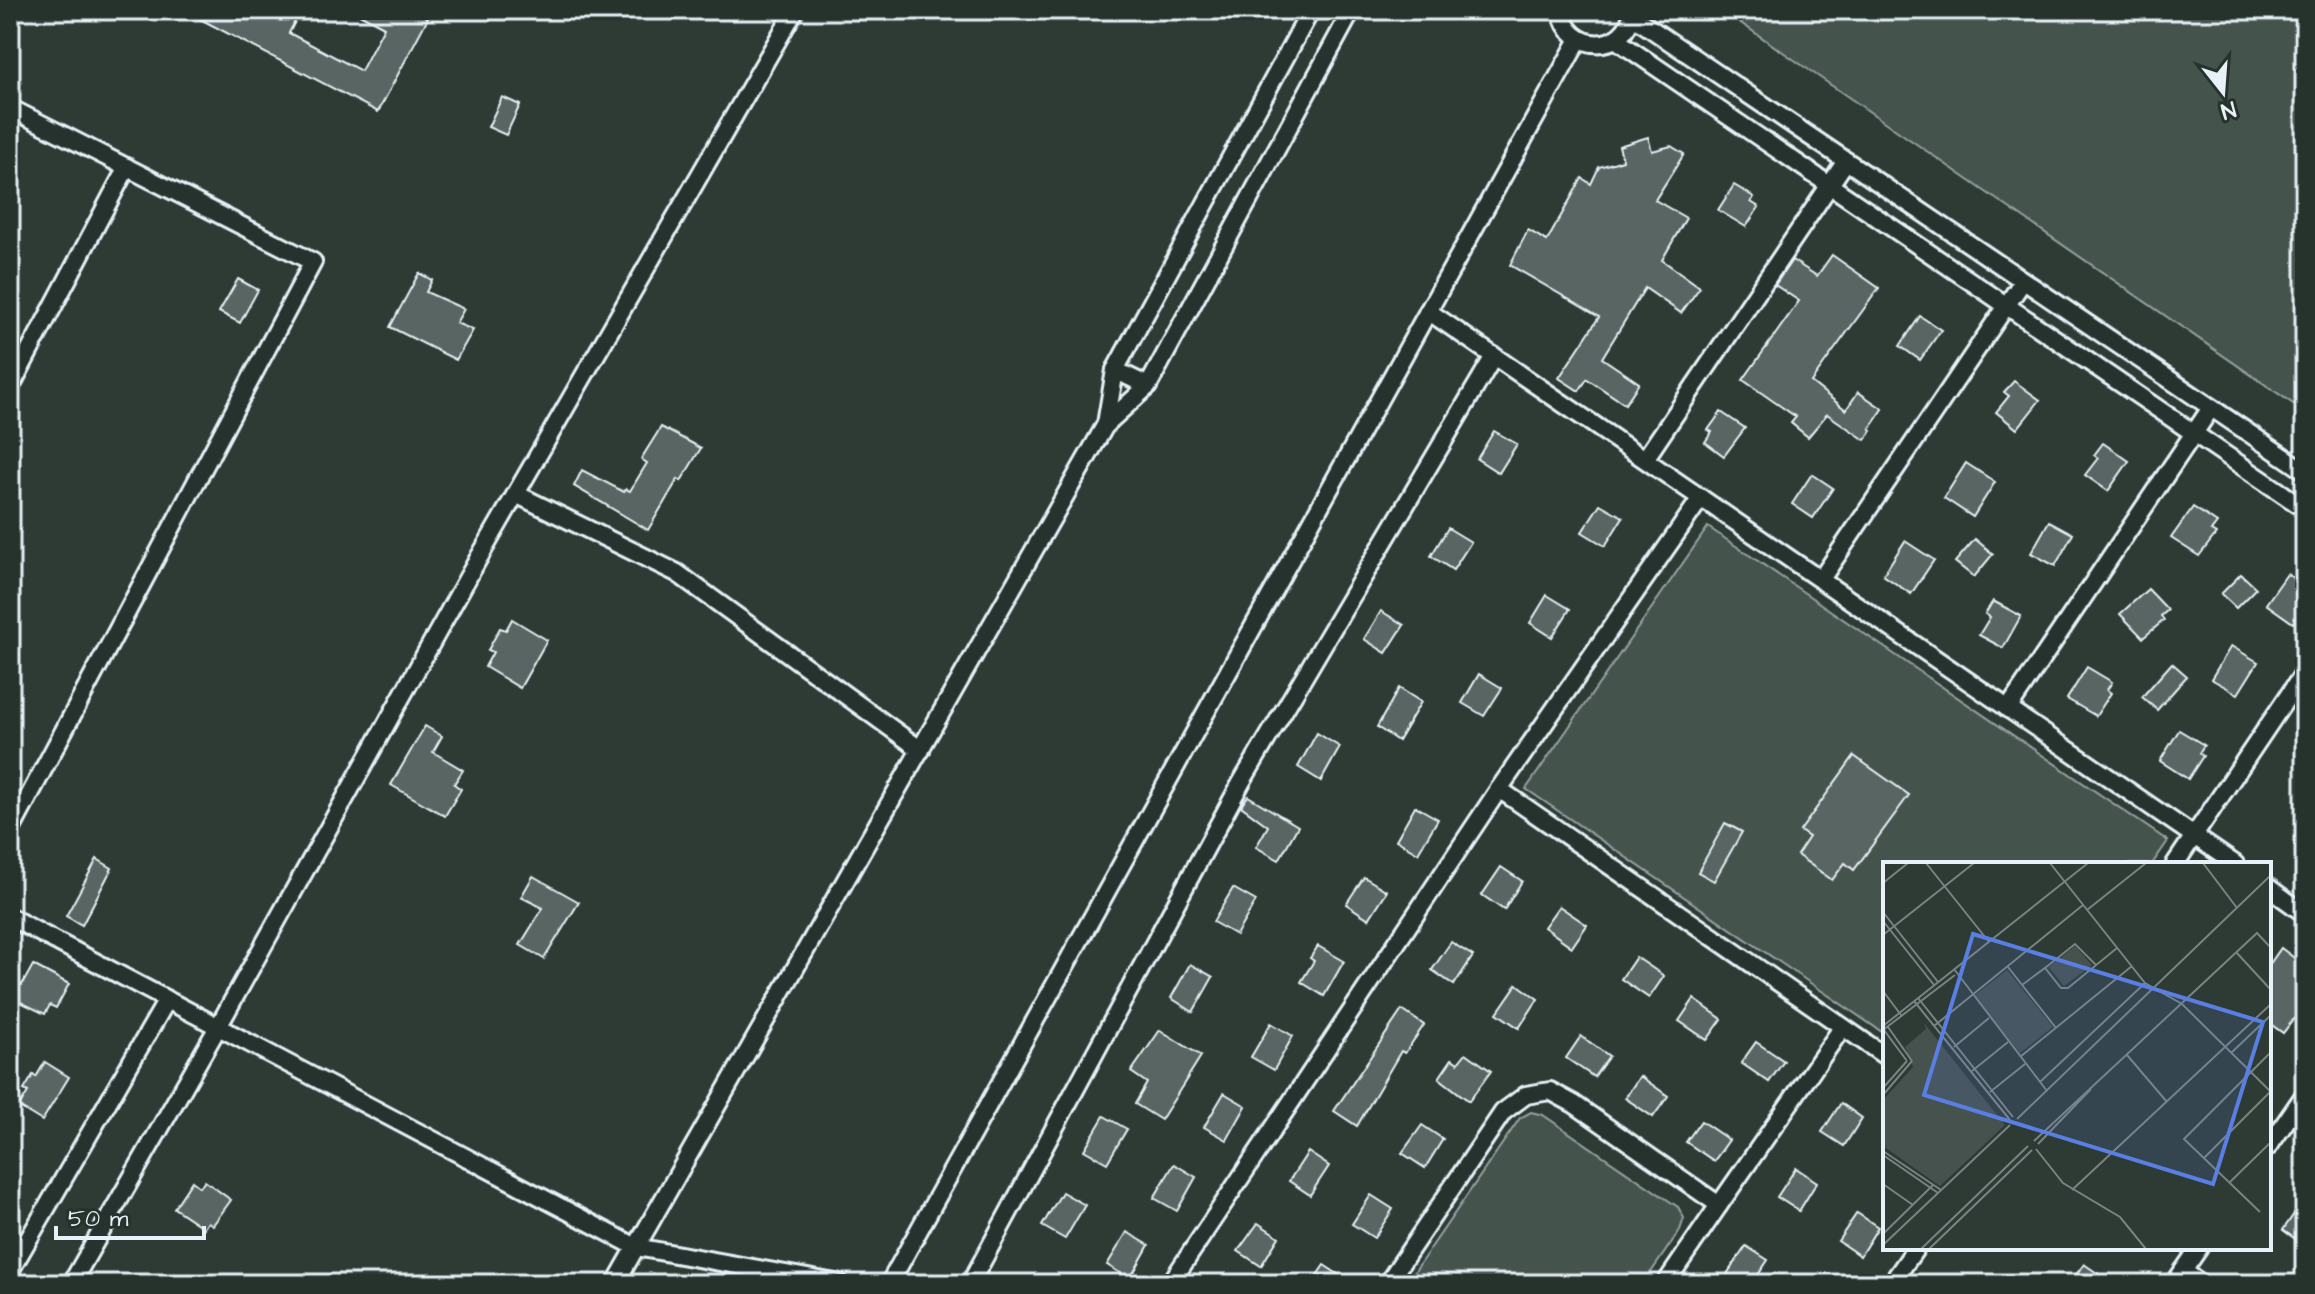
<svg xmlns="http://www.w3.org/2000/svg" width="2315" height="1294" font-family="'Architects Daughter',sans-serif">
<rect width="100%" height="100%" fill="#2e3b35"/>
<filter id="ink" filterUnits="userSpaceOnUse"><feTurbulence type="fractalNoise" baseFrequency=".0125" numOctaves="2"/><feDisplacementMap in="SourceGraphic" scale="16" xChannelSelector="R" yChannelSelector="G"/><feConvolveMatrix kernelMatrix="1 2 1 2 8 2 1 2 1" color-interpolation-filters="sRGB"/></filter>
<g filter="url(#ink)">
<!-- green -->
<g fill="#45524e" stroke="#96a2a3" stroke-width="2">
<path d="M1722 10H2305V412Z"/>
<path d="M1708 527 2168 841 2152 864H1885V1034L1526 789Z"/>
<path d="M1531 1112 1543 1115 1678 1207 1684 1218 1680 1230 1643 1284H1406L1520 1118Z"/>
</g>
<!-- building -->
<g fill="#596563" stroke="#e8f1f8" stroke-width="2">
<path d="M183 10H301L289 33 361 71 384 27 352 10H414L428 18 378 112Z"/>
<path d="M502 97 520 105 506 135 488 127Z"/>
<path d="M1648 137 1652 151 1671 146 1684 154 1655 200 1686 218 1662 260 1700 287 1681 313 1645 288 1602 358 1639 383 1625 404 1587 379 1579 391 1559 378 1599 317 1510 265 1528 230 1547 241 1582 178 1591 184 1599 167 1623 160 1619 146Z"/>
<path d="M1734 185 1754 197 1751 202 1759 207 1746 227 1718 210Z"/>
<path d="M1832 255 1879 288 1811 382 1846 410 1858 392 1883 409 1870 428 1872 431 1865 440 1827 414 1808 437 1791 423 1796 417 1743 380 1799 301 1775 285 1792 260 1817 276Z"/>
<path d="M419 273 432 280 426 292 464 309 456 323 473 330 456 360 390 327Z"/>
<path d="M238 279 258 290 240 323 219 312Z"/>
<path d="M1920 316 1941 330 1920 360 1900 346Z"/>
<path d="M2014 381 2040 400 2017 429 1996 412 2009 396 2004 392Z"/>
<path d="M1721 412 1745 428 1724 456 1705 442 1712 432 1708 430Z"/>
<path d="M661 427 701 448 681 481 678 479 648 530 574 486 582 470 624 492 626 489 630 491 647 463 641 459Z"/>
<path d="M1494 431 1517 444 1499 473 1477 459Z"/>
<path d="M2103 443 2129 461 2108 491 2085 475 2098 458 2094 455Z"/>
<path d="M1966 463 1995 482 1973 517 1944 498Z"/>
<path d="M1812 474 1833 488 1813 518 1792 504Z"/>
<path d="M1600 504 1623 517 1605 546 1582 532Z"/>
<path d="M2193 507 2217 523 2211 531 2216 534 2199 556 2171 538Z"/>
<path d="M2049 521 2073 534 2055 566 2031 553Z"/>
<path d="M1448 528 1471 542 1453 570 1431 556Z"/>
<path d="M1975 539 1993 554 1974 577 1955 562Z"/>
<path d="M1905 541 1934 560 1911 594 1883 575Z"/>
<path d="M2241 574 2256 588 2236 608 2221 594Z"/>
<path d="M2287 574 2305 586V607L2293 623 2266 604Z"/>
<path d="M2148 589 2168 610 2161 616 2164 620 2143 638 2120 614Z"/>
<path d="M1547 595 1570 609 1552 637 1530 623Z"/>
<path d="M1993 601 2021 616 2003 648 1979 635 1990 617 1985 614Z"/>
<path d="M1381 611 1404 625 1386 653 1364 639Z"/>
<path d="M512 619 547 640 520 688 485 667 493 652 488 650 500 628 506 630Z"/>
<path d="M2231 646 2258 662 2238 694 2211 679Z"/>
<path d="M2172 663 2187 676 2157 710 2142 697Z"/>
<path d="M2087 667 2112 682 2107 690 2111 693 2096 716 2067 699Z"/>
<path d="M1479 674 1502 688 1484 716 1462 703Z"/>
<path d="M1399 688 1421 702 1398 741 1377 727Z"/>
<path d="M425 726 442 736 433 752 463 770 454 784 461 789 445 816 391 785Z"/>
<path d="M2179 730 2204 745 2199 753 2203 756 2188 779 2160 761Z"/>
<path d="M1317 733 1340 747 1321 781 1298 767Z"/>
<path d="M1854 756 1909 795 1854 870 1845 863 1832 880 1797 855 1809 837 1800 831Z"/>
<path d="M1248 796 1298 826 1279 860 1256 847 1268 826 1241 806Z"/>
<path d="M1415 806 1438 819 1418 853 1396 840Z"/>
<path d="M1725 823 1742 832 1714 881 1698 872Z"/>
<path d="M97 859 112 868 82 925 66 916Z"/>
<path d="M1501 867 1522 881 1504 910 1482 895Z"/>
<path d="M533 876 579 902 544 959 520 945 543 908 521 897Z"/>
<path d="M1364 877 1387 891 1369 919 1346 904Z"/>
<path d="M1233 888 1256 901 1236 935 1213 922Z"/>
<path d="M1559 906 1587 925 1572 947 1544 927Z"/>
<path d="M1451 942 1473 956 1454 985 1432 970Z"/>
<path d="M1318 946 1344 961 1324 996 1301 982 1314 961 1310 958Z"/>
<path d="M2281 948 2305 966V1004L2283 1033 2269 1023V965Z"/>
<path d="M1636 957 1664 976 1649 998 1621 979Z"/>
<path d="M1190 964 1213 977 1193 1012 1171 998Z"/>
<path d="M33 965 69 984 56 1008 50 1005 45 1014 10 997 16 982 22 985Z"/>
<path d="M1517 984 1538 999 1519 1028 1497 1013Z"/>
<path d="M1694 999 1722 1019 1707 1040 1679 1021Z"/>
<path d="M1402 1010 1424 1025 1405 1053 1401 1051 1357 1126 1334 1111Z"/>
<path d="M1271 1023 1293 1036 1274 1070 1251 1057Z"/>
<path d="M1160 1030 1201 1056 1161 1120 1135 1104 1147 1083 1131 1072Z"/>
<path d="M1581 1036 1609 1056 1594 1077 1566 1058Z"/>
<path d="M1756 1042 1784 1061 1769 1082 1741 1063Z"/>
<path d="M1466 1053 1491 1071 1469 1101 1439 1078 1452 1059 1458 1063Z"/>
<path d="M45 1062 69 1077 42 1121 19 1107 28 1092 24 1090 33 1075 36 1077Z"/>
<path d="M1640 1076 1668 1096 1653 1117 1625 1098Z"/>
<path d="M1224 1093 1246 1106 1227 1140 1204 1127Z"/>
<path d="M1841 1103 1862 1118 1844 1146 1822 1132Z"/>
<path d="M1104 1116 1127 1129 1107 1163 1084 1150Z"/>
<path d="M1701 1121 1729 1140 1714 1161 1686 1142Z"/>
<path d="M1422 1125 1443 1139 1425 1168 1402 1153Z"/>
<path d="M1308 1152 1329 1166 1310 1195 1289 1181Z"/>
<path d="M1174 1164 1196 1177 1177 1211 1154 1198Z"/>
<path d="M1796 1168 1817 1182 1799 1211 1777 1197Z"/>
<path d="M192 1181 200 1187 205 1181 231 1200 213 1225 208 1222 204 1228 174 1208Z"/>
<path d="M1062 1192 1085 1205 1065 1239 1042 1226Z"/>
<path d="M1371 1195 1393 1209 1374 1238 1352 1224Z"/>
<path d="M2305 1198V1246L2283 1230Z"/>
<path d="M1857 1213 1878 1227 1860 1256 1838 1241Z"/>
<path d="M1258 1223 1279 1237 1261 1266 1238 1251Z"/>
<path d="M1127 1232 1149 1245 1130 1279 1107 1265Z"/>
<path d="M1746 1246 1768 1260 1752 1284H1742L1727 1274Z"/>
<path d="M2084 1264 2113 1284H2069Z"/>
<path d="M1324 1265 1353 1284H1311Z"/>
</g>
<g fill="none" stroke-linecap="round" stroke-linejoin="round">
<defs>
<g id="minor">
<path d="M1561 10C1568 54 1627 55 1633 10"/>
<path d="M1632 16 2305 471"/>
<path d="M1615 39 2305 509"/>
<path d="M10 108 313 262 10 832"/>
<path d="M1428 311 2235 864"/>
<path d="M1115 370 1148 386"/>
<path d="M10 388 127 167"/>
<path d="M1106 424 1115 370 1311 10"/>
<path d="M1645 459 1846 161"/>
<path d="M516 494 677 573 921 750"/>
<path d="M1821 579 2023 281"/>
<path d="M2008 709 2211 408"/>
<path d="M1499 789 1885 1056"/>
<path d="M2175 864 2305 671"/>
<path d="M2269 888 2305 914"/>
<path d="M10 917 636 1247 841 1284"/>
<path d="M2269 1146 2305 1094"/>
<path d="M10 1271 167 1000"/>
<path d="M2183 1271 2202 1284"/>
<path d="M71 1284 218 1027 477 561 795 10"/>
<path d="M615 1284 1106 424 1148 386 1352 10"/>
<path d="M889 1284 1579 39"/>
<path d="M970 1284 1241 783 1494 356"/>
<path d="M1170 1284 1499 789 1701 498"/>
<path d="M1387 1284 1503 1112 1526 1095 1550 1091 1574 1104 1719 1205 1842 1028"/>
<path d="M1665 1284 1719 1205"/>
<path d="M1891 1284 1916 1248"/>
<path d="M2174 1284 2199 1248"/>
</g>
</defs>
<!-- minor casing -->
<use href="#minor" stroke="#e8f1f8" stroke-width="22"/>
<!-- minor -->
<use href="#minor" stroke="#26332d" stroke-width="16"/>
</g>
</g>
<!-- overview -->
<g transform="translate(1883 862)">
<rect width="388" height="388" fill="#2e3b35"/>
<path d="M192 84 209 103 181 124 166 105ZM124 108 170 165 137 191 91 134ZM41 161 122 263 57 324 0 284V238L30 205 22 185 43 167Z" fill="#45524e"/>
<path fill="none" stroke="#788483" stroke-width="2" d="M43 1 106 80M167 1 262 121 299 142 388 230M320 1 354 46M0 21 25 1M204 48 263 1M0 50 55 120M0 59 51 123M0 73 91 1M353 90 388 128M125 105 173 166M162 106 192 82 213 103M71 107 164 229M139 123 162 106 178 126H185L234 86M0 129 18 153M35 136 130 255M31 139 127 258M0 164 205 1M51 164 200 43M5 165 29 199M0 168 72 113M1 168 24 199M71 185 106 156M348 191 388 153M244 193 284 240M137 195 249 104M89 209 125 180M157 220 262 121M0 226 24 199M107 230 142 202M0 233 29 199M134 257 388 13M151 279 374 71 388 86M155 282 208 227M153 287 180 321 237 355 263 387M0 289 58 328M0 293 55 331M321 296 388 229M347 320 388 280M0 322 30 343M189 328 388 142M377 350 301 277 388 190M0 372 50 323M0 383 127 263M38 387 145 284M46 387 149 288"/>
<path fill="#5a7fe2" fill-opacity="0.15" stroke="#5a7fe2" stroke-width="4" d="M90 72 380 160 330 322 41 233Z"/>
<rect width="388" height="388" fill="none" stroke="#e8f1f8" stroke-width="4"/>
</g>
<!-- margin -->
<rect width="2315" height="1294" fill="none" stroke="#26332d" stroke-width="40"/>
<rect x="20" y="20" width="2275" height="1254" fill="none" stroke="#e8f1f8" stroke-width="3" filter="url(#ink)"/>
<!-- north arrow -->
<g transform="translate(2223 92) rotate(163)" stroke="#26332d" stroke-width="6" paint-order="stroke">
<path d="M0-6L14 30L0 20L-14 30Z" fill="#e8f1f8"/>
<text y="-12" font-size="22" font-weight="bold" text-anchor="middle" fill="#e8f1f8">N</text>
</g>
<!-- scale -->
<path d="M56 1226v12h148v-12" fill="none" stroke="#e8f1f8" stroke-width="4"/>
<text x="68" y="1226" font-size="24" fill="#e8f1f8" stroke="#26332d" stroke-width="6" paint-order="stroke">50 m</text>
</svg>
